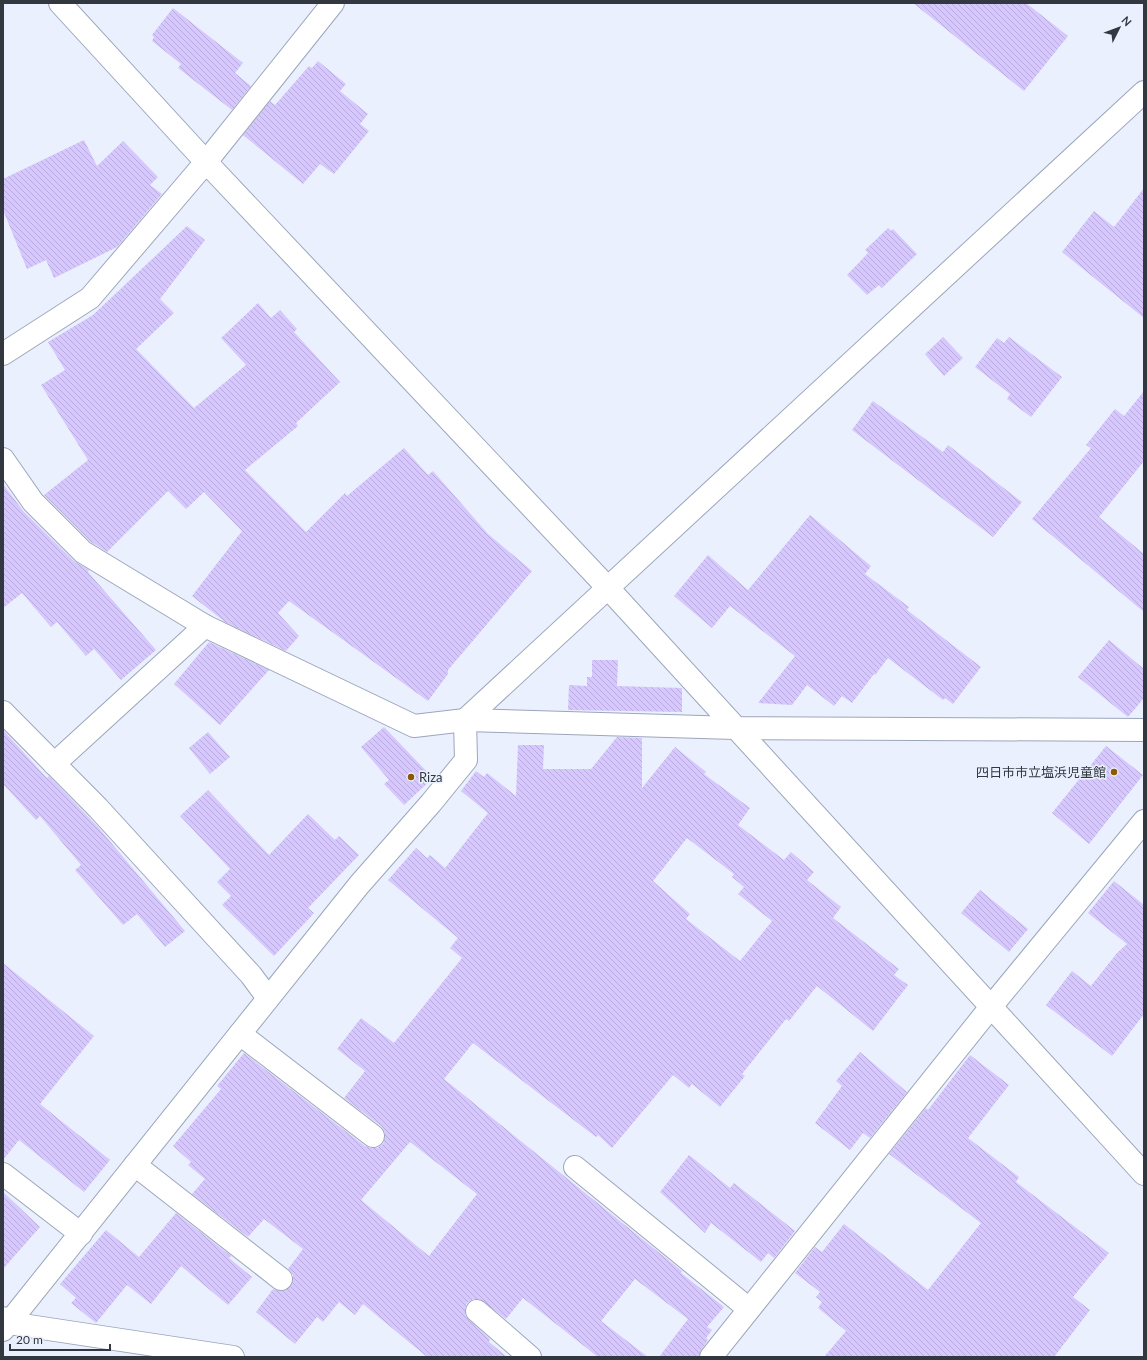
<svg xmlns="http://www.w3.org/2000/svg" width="1147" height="1360" font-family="Lato,'Noto Sans JP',sans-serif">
<defs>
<pattern id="building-back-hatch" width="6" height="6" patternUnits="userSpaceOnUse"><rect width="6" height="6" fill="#d7c7ff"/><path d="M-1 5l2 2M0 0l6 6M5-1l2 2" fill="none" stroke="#b9acdc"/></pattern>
</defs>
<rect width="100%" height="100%" fill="#eaf0fd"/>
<!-- building -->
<g fill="url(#building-back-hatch)" fill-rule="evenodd">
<path d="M913 3H1026L1068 36 1024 91Z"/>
<path d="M173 8 243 63 235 73 251 86 232 110 178 68 181 64 152 41 154 37 152 35Z"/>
<path d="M318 61 346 84 340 91 368 114 360 124 369 131 334 174 320 164 303 184 243 135 270 101 275 105 309 66 312 68Z"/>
<path d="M84 140 97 166 123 141 158 177 150 185 162 194 117 247 54 278 46 260 27 269 3 210V179Z"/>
<path d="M1144 188V318L1062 252 1094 211 1114 227Z"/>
<path d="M187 226 205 240 160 299 174 313 136 349 194 408 246 365 221 338 258 303 271 318 280 310 297 329 294 332 340 382 296 423 298 426 245 470 306 532 345 493 347 496 404 448 428 475 433 471 488 534 532 571 448 670V674L428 701 289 601 278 613 299 636 286 651 225 622 192 596 242 531 204 492 186 509 168 491 107 552 91 542 44 495 88 460 41 385 65 370 48 342 93 315Z"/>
<path d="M888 228 891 231 893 229 917 254 882 288 879 285 867 295 847 275 868 253 865 250Z"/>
<path d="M943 337 963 358 944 376 925 354Z"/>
<path d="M1009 337 1062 377 1031 417 1007 399 1010 394 975 367 997 338 1004 343Z"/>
<path d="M1144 391V461L1099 517 1144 554V612L1032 519 1091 448 1086 445 1115 409 1124 416Z"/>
<path d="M873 401 943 452 948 445 1022 502 993 537 852 430Z"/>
<path d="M3 484 24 512 74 561 89 570 88 572 156 650 121 680 94 649 86 656 57 622 51 627 22 593 3 608Z"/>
<path d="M810 515 871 566 865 574 909 607 907 610 981 667 953 704 945 698 943 700 888 658 875 675 874 674 852 703 842 696 834 706 807 685 792 705 758 703 795 656 730 606 712 628 674 596 708 555 748 590Z"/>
<path d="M1109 640 1144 669V698L1128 717 1078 677Z"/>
<path d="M209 642 269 670 220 725 174 684Z"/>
<path d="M592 660H618L617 686 682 688V712L568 710 569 685 587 686V677H592Z"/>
<path d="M384 727 433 778 404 805 384 784 389 780 361 747Z"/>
<path d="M3 730 47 778 49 776 98 827 185 931 165 947 137 914 123 925 75 870 81 865 40 816 36 820 3 784Z"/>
<path d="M208 732 230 757 210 774 189 748Z"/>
<path d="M617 737 642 738V788L675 747 706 772 704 774 750 808 738 825 784 860 791 852 814 872 807 880 841 907 833 918 899 969 894 975 908 985 873 1031 817 986 789 1021 786 1019 742 1074 745 1076 720 1107 692 1084 689 1088 673 1075 612 1148 598 1135 596 1137 473 1043 444 1079 682 1271 681 1273 724 1307 707 1327 712 1330 706 1338 708 1340 701 1350 699 1357H659L688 1319 635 1279 601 1321 648 1357H598L523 1298 506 1319 480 1299H473L467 1303 465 1308V1315L469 1320 490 1339 489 1342 507 1357H427L363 1304 355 1315 339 1302 323 1322 317 1317 295 1344 256 1312 273 1289 279 1291H285L291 1286 293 1280V1275L288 1269 303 1249 264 1219 248 1237 192 1194 205 1179 188 1165 191 1162 173 1146 221 1089 217 1086 244 1053 365 1146 372 1148H377L383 1144 385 1137V1132L381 1126 344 1098 365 1071 337 1049 361 1018 394 1043 462 958 450 948 458 938 388 880 416 848 427 858 430 855 445 868 488 813 461 791 476 771 484 777 487 773 516 796 518 745H544L543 769H591ZM687 838 734 874 732 877 744 887 738 894 772 921 740 961 686 919 690 914 653 881ZM410 1142 477 1194 429 1256 361 1200Z"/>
<path d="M1106 746 1143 775 1089 844 1052 813Z"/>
<path d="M208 790 269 855 308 814 335 840 339 836 359 855 308 908 314 913 274 956 222 905 231 896 217 882 230 869 180 816Z"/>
<path d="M1114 881 1144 905V1014L1112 1056 1046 1005 1072 971 1091 986 1117 953 1127 944 1088 913Z"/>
<path d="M980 890 1028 929 1009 952 961 913Z"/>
<path d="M3 963 94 1036 40 1104 110 1160 84 1192 19 1140 3 1160Z"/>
<path d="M860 1052 907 1092 870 1138 863 1133 850 1150 815 1123 842 1086 836 1081Z"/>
<path d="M970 1055 1009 1085 968 1138 1019 1177 1016 1182 1109 1253 1073 1297 1090 1310 1054 1357H824L846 1331 818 1308 822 1302 816 1297 820 1292 795 1273 815 1247 822 1252 844 1224 928 1290 981 1223 889 1154 926 1108 928 1110Z"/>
<path d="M689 1155 730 1188 734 1183 795 1231 774 1258 768 1253 761 1262 711 1223 705 1233 660 1192Z"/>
<path d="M3 1192 40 1227 3 1269Z"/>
<path d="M176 1213 231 1256 229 1258 252 1277 228 1305 181 1266 151 1304 127 1285 96 1323 71 1303 76 1298 60 1284 106 1230 139 1257Z"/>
</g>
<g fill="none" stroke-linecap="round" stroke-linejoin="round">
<defs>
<g id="minor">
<path d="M3 354 90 298 206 162 333 3"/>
<path d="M3 459 33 502 83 552 205 626 414 726 465 720 735 728 1144 730"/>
<path d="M3 712 98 808 251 975 268 998"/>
<path d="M54 764 205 626"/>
<path d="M240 1034 373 1136"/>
<path d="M135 1165 281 1279"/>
<path d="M575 1167 749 1309"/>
<path d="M3 1174 81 1234"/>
<path d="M477 1311 530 1357"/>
<path d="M3 1318 9 1323 233 1357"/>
<path d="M3 1330 359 885 431 803 466 760 465 720"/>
<path d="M711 1357 990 1008 1144 821"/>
</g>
<g id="tertiary">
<path d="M60 3 206 162 608 588 1144 1174"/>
<path d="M465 720 1144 92"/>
</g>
</defs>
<!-- minor casing -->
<use href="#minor" stroke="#9ca6bb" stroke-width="24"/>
<!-- tertiary casing -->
<use href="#tertiary" stroke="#9ca6bb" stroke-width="24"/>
<!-- minor -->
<use href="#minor" stroke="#fff" stroke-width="22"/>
<!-- tertiary -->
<use href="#tertiary" stroke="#fff" stroke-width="22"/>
</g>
<!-- markers -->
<g fill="#8b5902" stroke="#eaf0fd" stroke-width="1.5">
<circle cx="1114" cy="772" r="4"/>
<circle cx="411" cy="777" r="4"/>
</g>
<g text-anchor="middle" stroke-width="3" stroke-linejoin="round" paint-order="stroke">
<!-- poi labels -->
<g font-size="13" fill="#33373f" stroke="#eaf0fd" text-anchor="end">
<text x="1106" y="777">四日市市立塩浜児童館</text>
<text x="419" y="782" text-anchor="start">Riza</text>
</g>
</g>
<!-- border -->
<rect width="1147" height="1360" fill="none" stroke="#33373f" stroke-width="8"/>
<!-- north arrow -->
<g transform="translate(1119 28) rotate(48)" stroke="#eaf0fd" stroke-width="3" paint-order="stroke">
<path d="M0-3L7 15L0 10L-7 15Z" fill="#33373f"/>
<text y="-6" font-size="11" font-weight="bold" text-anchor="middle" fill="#33373f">N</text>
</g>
<!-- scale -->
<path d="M10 1344v6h100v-6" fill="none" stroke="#33373f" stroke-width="2"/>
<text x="16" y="1344" font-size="12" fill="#33373f" stroke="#eaf0fd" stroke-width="3" paint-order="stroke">20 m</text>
</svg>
